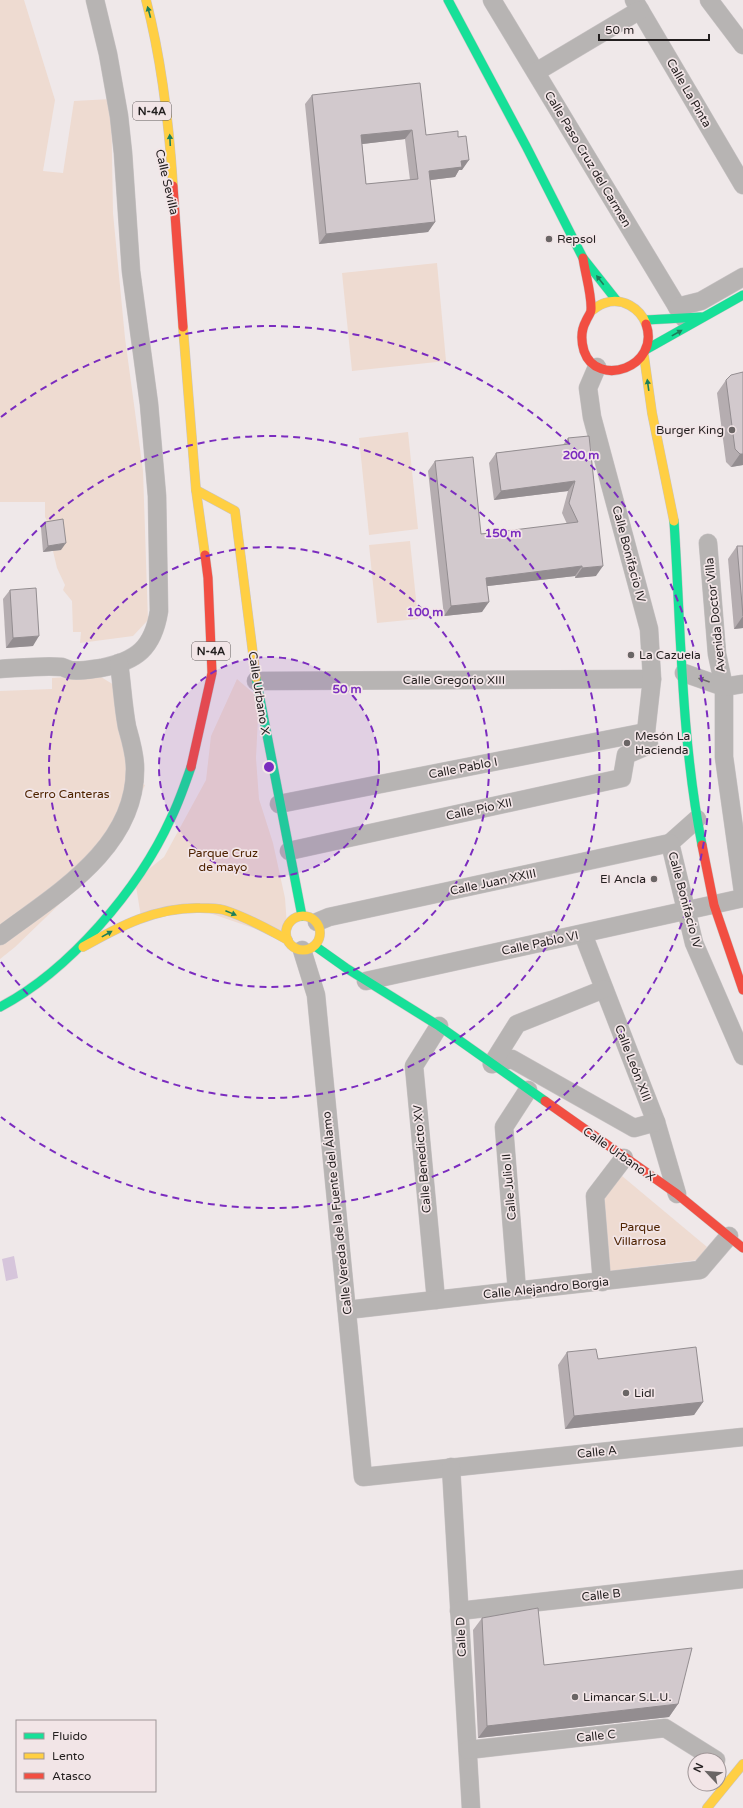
<svg xmlns="http://www.w3.org/2000/svg" width="743" height="1808" font-family="'Varela Round',sans-serif">
<rect width="100%" height="100%" fill="#efe8e9"/>
<!-- green -->
<g fill="#eedbd1">
<path d="M0 0H24L55 100 43 171 63 173 74 101 111 99 113 213 125 338 143 471 148 620 133 636 80 643 81 632H73L72 601 63 590 65 585 57 568 53 551 61 550 45 517V502H0Z"/>
<path d="M437 263 446 361 352 371 342 273Z"/>
<path d="M408 432 418 529 369 535 359 438Z"/>
<path d="M410 541 418 619 377 623 369 545Z"/>
<path d="M93 675 101 677 114 685 135 781 145 785 133 812 98 867 15 947 0 959V691L52 689V678Z"/>
<path d="M237 679 259 698 256 758 259 799 273 843 285 898 288 940 192 907 141 917 135 880 164 857 206 780 211 736Z"/>
<path d="M622 1176 707 1247 697 1260 610 1271 604 1194Z"/>
</g>
<!-- water -->
<path fill="#d6c5db" d="M14 1256 18 1278 6 1281 2 1259Z"/>
<g fill="none" stroke-linecap="round" stroke-linejoin="round">
<defs>
<g id="street">
<path d="M492 0 684 318"/>
<path d="M634 0 743 185"/>
<path d="M709 0 743 45"/>
<path d="M536 72 640 10"/>
<path d="M677 307 701 301 743 277"/>
<path d="M708 543 717 654 724 687V757L743 892"/>
<path d="M0 669C18 668 45 665 62 667 65 668 67 669 70 670 79 672 92 669 101 668 137 661 153 648 159 611L157 496 149 404 131 271 123 153 119 116 108 54 95 0"/>
<path d="M684 673 724 687 743 684"/>
<path d="M256 681 652 679"/>
<path d="M279 804 646 732"/>
<path d="M697 819 670 843 694 943 743 1056"/>
<path d="M289 851 622 778 626 755 649 745 646 732 652 679 649 629 592 417 588 388 597 367"/>
<path d="M317 922 329 917 670 843"/>
<path d="M583 934 656 1122 677 1194"/>
<path d="M0 936C56 894 136 848 135 768 135 754 131 741 127 727 123 706 122 684 119 663"/>
<path d="M302 950 316 995 363 1477 743 1437"/>
<path d="M366 981 743 898"/>
<path d="M492 1064 512 1059 634 1128 656 1122"/>
<path d="M492 1064 517 1024 604 989"/>
<path d="M602 1282 595 1196 624 1158"/>
<path d="M517 1291 504 1127 528 1090"/>
<path d="M436 1300 414 1066 439 1026"/>
<path d="M347 1310 700 1270 729 1236"/>
<path d="M451 1467 471 1808"/>
<path d="M459 1611 743 1579"/>
<path d="M468 1750 665 1728 716 1760"/>
</g>
<g id="fast">
<path d="M448 0 526 146 583 258 617 301"/>
<path d="M646 320 701 317"/>
<path d="M647 349 743 295"/>
<path d="M674 521C681 629 681 739 702 845"/>
<path d="M256 678 302 916"/>
<path d="M315 946 346 968 439 1026 545 1101"/>
<path d="M0 1007C69 971 139 889 171 818 179 802 185 784 191 767"/>
</g>
<g id="slow">
<path d="M146 0C162 61 169 123 173 186"/>
<path d="M591 311C596 308 600 304 605 303 622 297 640 308 646 324"/>
<path d="M183 327 196 490 205 555"/>
<path d="M644 356 652 413 674 521"/>
<path d="M196 490 235 511 256 678"/>
<circle cx="303" cy="933" r="17"/>
<path d="M83 947C120 926 156 907 200 908 208 908 217 908 224 910 247 917 267 929 288 940"/>
<path d="M707 1808 743 1764"/>
</g>
<g id="jam">
<path d="M173 186 183 327"/>
<path d="M583 258C585 273 592 295 591 310 591 313 587 318 586 321 581 330 581 341 584 351 597 389 661 367 646 324"/>
<path d="M191 767 212 673 208 578 205 555"/>
<path d="M702 845 714 905 743 990"/>
<path d="M545 1101 677 1194 743 1248"/>
</g>
</defs>
<!-- street casing -->
<use href="#street" stroke="#c9c4c5" stroke-width="19"/>
<!-- fast casing -->
<use href="#fast" stroke="#c9c4c5" stroke-width="10"/>
<!-- slow casing -->
<use href="#slow" stroke="#c9c4c5" stroke-width="10"/>
<!-- jam casing -->
<use href="#jam" stroke="#c9c4c5" stroke-width="10"/>
<!-- street -->
<use href="#street" stroke="#b7b4b3" stroke-width="18"/>
<!-- fast -->
<use href="#fast" stroke="#16e098" stroke-width="9"/>
<!-- slow -->
<use href="#slow" stroke="#ffcf43" stroke-width="9"/>
<!-- jam -->
<use href="#jam" stroke="#f24e42" stroke-width="9"/>
</g>
<!-- wall -->
<g fill="#b5adb0" fill-rule="evenodd">
<path d="M312 95 426 135 462 170H459L455 177 430 180 435 222 428 232 319 244 305 104ZM405 139 410 180 366 184 362 144Z"/>
<path d="M743 372V465L731 467 726 462 717 393 726 380Z"/>
<path d="M568 438 596 576 575 578V576L487 586 482 612 444 616 428 471 435 461 481 534 567 524 562 513 568 491 494 500 489 463 496 453 563 445Z"/>
<path d="M45 522 61 550 43 552 41 528Z"/>
<path d="M737 546H743V628L734 629 728 559Z"/>
<path d="M10 590 33 646 6 648 3 599Z"/>
<path d="M567 1352 598 1359 703 1402 694 1415 565 1429 558 1365Z"/>
<path d="M482 1618 544 1665 678 1704 669 1717 478 1738 473 1630Z"/>
</g>
<!-- shaded-wall -->
<g fill="#938d90">
<path d="M412 130 405 139 354 145 361 135Z"/>
<path d="M469 160 462 170H459L455 177 422 181 429 171 461 161Z"/>
<path d="M435 222 428 232 319 244 326 234Z"/>
<path d="M740 454H743V465L731 467Z"/>
<path d="M575 481 568 491 494 500 501 491Z"/>
<path d="M66 543 61 550 43 552 48 546Z"/>
<path d="M582 566 575 576 479 587 486 578Z"/>
<path d="M603 566 596 576 575 578 582 568Z"/>
<path d="M489 602 482 612 444 616 451 606Z"/>
<path d="M743 616V628L734 629Z"/>
<path d="M39 636 33 646 6 648 13 638Z"/>
<path d="M703 1402 694 1415 565 1429 574 1416Z"/>
<path d="M678 1704 669 1717 478 1738 487 1726Z"/>
</g>
<!-- building -->
<g fill="#d2c9cd" stroke="#938d90" fill-rule="evenodd">
<path d="M420 83 426 135 458 131V137L466 136 469 160 461 161 462 167 429 171 435 222 326 234 312 95ZM412 130 418 179 366 184 361 135Z"/>
<path d="M743 372V454H740L735 449 726 380 731 375Z"/>
<path d="M589 436 603 566 582 568V566L486 578 489 602 451 606 435 461 473 457 481 534 578 522 569 503 575 481 501 491 496 453 569 444 568 438Z"/>
<path d="M63 519 66 543 48 546 45 522Z"/>
<path d="M737 546H743V616Z"/>
<path d="M36 588 39 636 13 638 10 590Z"/>
<path d="M696 1347 703 1402 574 1416 567 1352 596 1349 598 1359Z"/>
<path d="M538 1608 544 1665 692 1648 678 1704 487 1726 482 1618Z"/>
</g>
<!-- one-way arrows -->
<defs><path id="oneway-solid" d="M-6-.8H1V-3.2L6.5 0L1 3.2V.8H-6Z"/></defs>
<g fill="#1c7f5b">
<use href="#oneway-solid" transform="translate(149 12) rotate(-105)"/>
<use href="#oneway-solid" transform="translate(170 140) rotate(-93)"/>
<use href="#oneway-solid" transform="translate(600 280) rotate(-128)"/>
<use href="#oneway-solid" transform="translate(677 333) rotate(-29)"/>
<use href="#oneway-solid" transform="translate(648 385) rotate(-98)"/>
<use href="#oneway-solid" transform="translate(231 913) rotate(22)"/>
<use href="#oneway-solid" transform="translate(107 934) rotate(-29)"/>
</g>
<use fill="#6c6968" href="#oneway-solid" transform="translate(704 680) rotate(-161)"/>
<!-- distance rings -->
<circle cx="269" cy="767" r="110" fill="#7b2cbf" fill-opacity=".12"/>
<g fill="none" stroke="#7b2cbf" stroke-width="2" stroke-dasharray="7 5">
<circle cx="269" cy="767" r="110"/>
<circle cx="269" cy="767" r="220"/>
<path d="M1 572A331 331 0 1 1 1 962"/>
<path d="M1 417A441 441 0 1 1 1 1117"/>
</g>
<!-- markers -->
<g fill="#6a6565" stroke="#f2e5e7" stroke-width="1.5">
<circle cx="549" cy="239" r="4"/>
<circle cx="732" cy="430" r="4"/>
<circle cx="631" cy="655" r="4"/>
<circle cx="627" cy="743" r="4"/>
<circle cx="654" cy="879" r="4"/>
<circle cx="626" cy="1393" r="4"/>
<circle cx="575" cy="1697" r="4"/>
</g>
<g text-anchor="middle" stroke-width="3.5" stroke-linejoin="round" paint-order="stroke">
<!-- shield labels -->
<g fill="#f2e5e7" stroke="#605a5a" stroke-width="1">
<rect x="133" y="102" width="38" height="18" rx="3"/>
<rect x="192" y="642" width="38" height="18" rx="3"/>
</g>
<g font-size="11" font-weight="bold" fill="#221e1e">
<text x="152" y="115">N-4A</text>
<text x="211" y="655">N-4A</text>
</g>
<!-- street labels -->
<g font-size="12" fill="#221e1e" stroke="#f2e5e7">
<text transform="translate(689 93) rotate(60)" y="4">Calle La Pinta</text>
<text transform="translate(588 159) rotate(59)" y="4">Calle Paso Cruz del Carmen</text>
<text transform="translate(167 182) rotate(77)" y="4">Calle Sevilla</text>
<text transform="translate(629 554) rotate(75)" y="4">Calle Bonifacio IV</text>
<text transform="translate(715 615) rotate(-96)" y="4">Avenida Doctor Villa</text>
<text x="454" y="684">Calle Gregorio XIII</text>
<text transform="translate(259 693) rotate(81)" y="4">Calle Urbano X</text>
<text transform="translate(463 768) rotate(-11)" y="4">Calle Pablo I</text>
<text transform="translate(479 809) rotate(-12)" y="4">Calle Pío XII</text>
<text transform="translate(493 882) rotate(-12)" y="4">Calle Juan XXIII</text>
<text transform="translate(685 900) rotate(75)" y="4">Calle Bonifacio IV</text>
<text transform="translate(540 943) rotate(-12)" y="4">Calle Pablo VI</text>
<text transform="translate(633 1063) rotate(69)" y="4">Calle León XIII</text>
<text transform="translate(619 1154) rotate(35)" y="4">Calle Urbano X</text>
<text transform="translate(422 1159) rotate(-95)" y="4">Calle Benedicto XV</text>
<text transform="translate(509 1187) rotate(-95)" y="4">Calle Julio II</text>
<text transform="translate(337 1213) rotate(-96)" y="4">Calle Vereda de la Fuente del Álamo</text>
<text transform="translate(546 1288) rotate(-6)" y="4">Calle Alejandro Borgia</text>
<text transform="translate(597 1452) rotate(-6)" y="4">Calle A</text>
<text transform="translate(601 1595) rotate(-6)" y="4">Calle B</text>
<text transform="translate(461 1637) rotate(-93)" y="4">Calle D</text>
<text transform="translate(596 1736) rotate(-6)" y="4">Calle C</text>
</g>
<!-- poi labels -->
<g font-size="12" fill="#221e1e" stroke="#f2e5e7" text-anchor="start">
<text x="557" y="243">Repsol</text>
<text x="724" y="434" text-anchor="end">Burger King</text>
<text x="639" y="659">La Cazuela</text>
<text x="635" y="740">Mesón La<tspan x="635" dy="14">Hacienda</tspan></text>
<text x="646" y="883" text-anchor="end">El Ancla</text>
<text x="634" y="1397">Lidl</text>
<text x="583" y="1701">Limancar S.L.U.</text>
</g>
<!-- park labels -->
<g font-size="12" fill="#4e2300" stroke="#f2e5e7">
<text x="67" y="798">Cerro Canteras</text>
<text x="223" y="857">Parque Cruz<tspan x="223" dy="14">de mayo</tspan></text>
<text x="640" y="1231">Parque<tspan x="640" dy="14">Villarrosa</tspan></text>
</g>
</g>
<circle cx="269" cy="767" r="6" fill="#7b2cbf" stroke="#f2e5e7" stroke-width="2"/>
<g font-size="12" text-anchor="middle" font-weight="bold" fill="#7b2cbf" stroke="#f2e5e7" stroke-width="3.5" stroke-linejoin="round" paint-order="stroke">
<text x="581" y="459">200 m</text>
<text x="503" y="537">150 m</text>
<text x="425" y="616">100 m</text>
<text x="347" y="693">50 m</text>
</g>
<!-- legend -->
<rect x="16" y="1720" width="140" height="72" fill="#f2e5e7" stroke="#9f9597"/>
<rect x="24" y="1733" width="20" height="6" fill="#16e098" stroke="#9f9597"/>
<text x="52" y="1740" font-size="12" fill="#221e1e">Fluido</text>
<rect x="24" y="1753" width="20" height="6" fill="#ffcf43" stroke="#9f9597"/>
<text x="52" y="1760" font-size="12" fill="#221e1e">Lento</text>
<rect x="24" y="1773" width="20" height="6" fill="#f24e42" stroke="#9f9597"/>
<text x="52" y="1780" font-size="12" fill="#221e1e">Atasco</text>
<!-- north arrow -->
<g transform="translate(707 1772) rotate(296)"><circle r="19" fill="#f2e5e7" stroke="#9f9597"/>
<path d="M0-3L7 15L0 10L-7 15Z" fill="#6a6565"/>
<text y="-6" font-size="11" font-weight="bold" text-anchor="middle" fill="#221e1e">N</text>
</g>
<!-- scale -->
<path d="M599 34v6h110v-6" fill="none" stroke="#221e1e" stroke-width="2"/>
<text x="605" y="34" font-size="12" fill="#221e1e" stroke="#f2e5e7" stroke-width="3" paint-order="stroke">50 m</text>
</svg>
